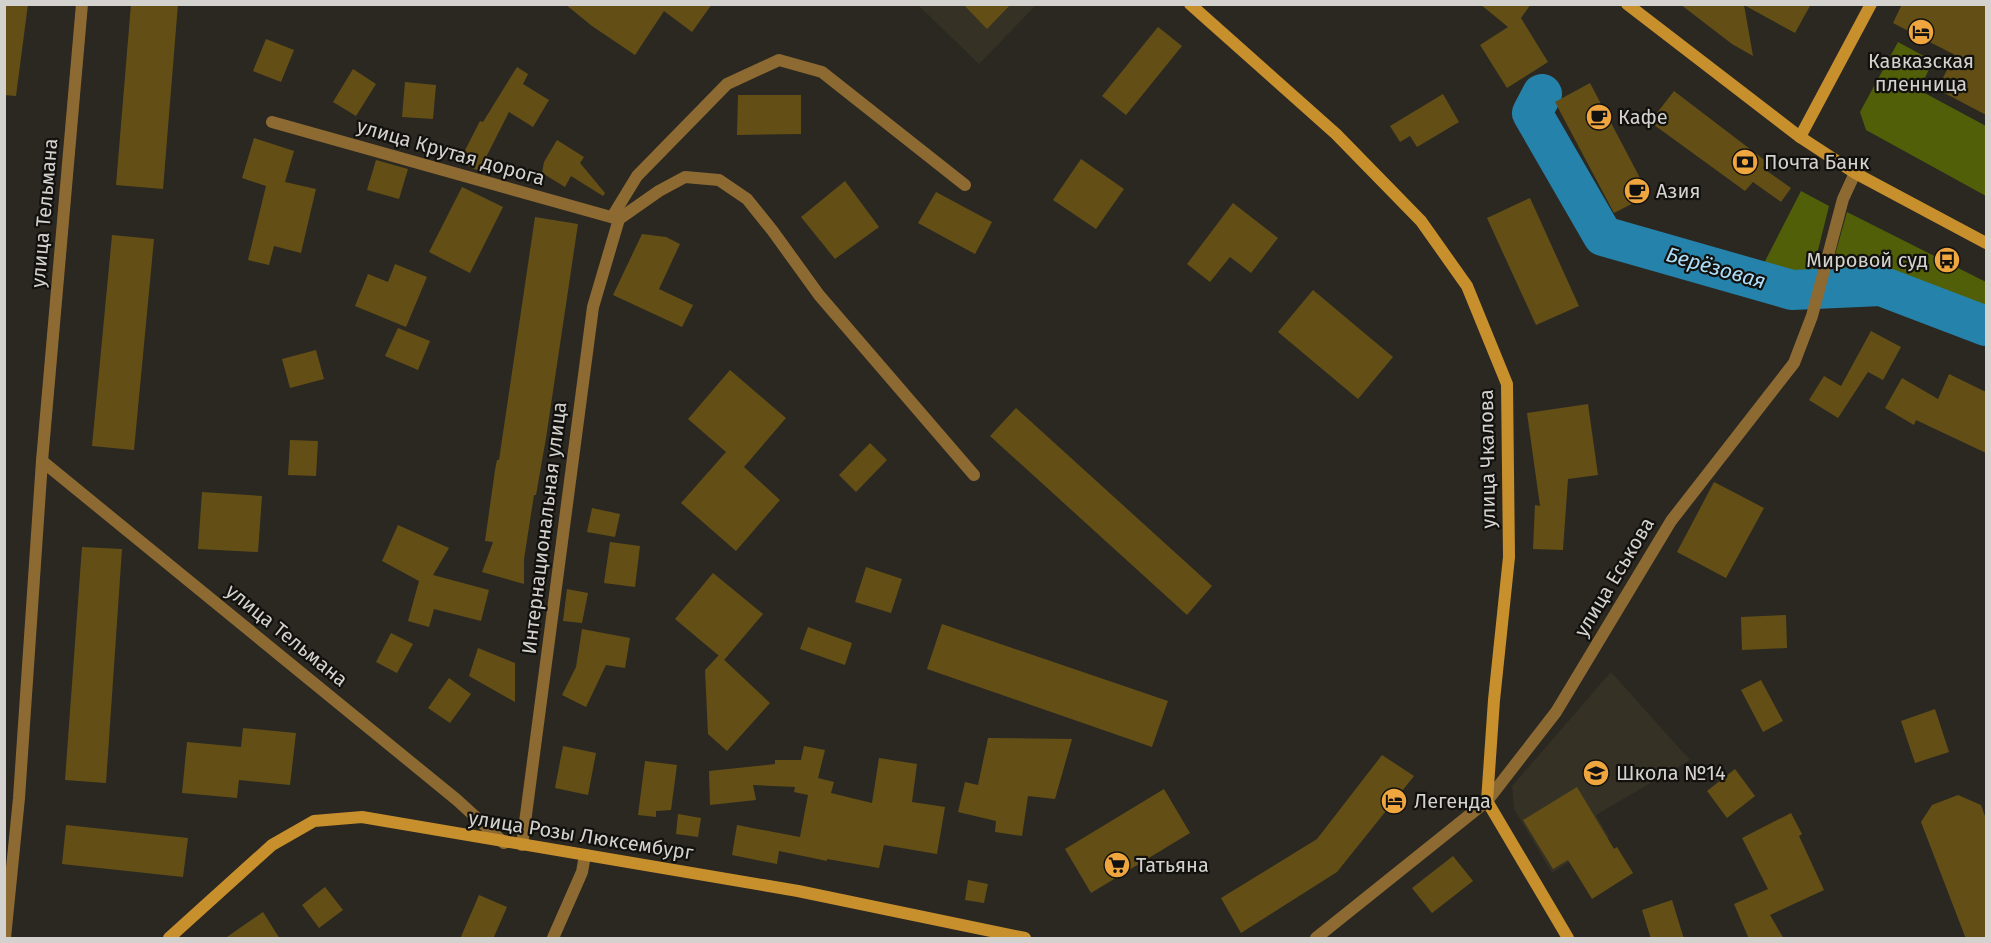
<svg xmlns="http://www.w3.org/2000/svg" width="1991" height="943" font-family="'Fira Sans',sans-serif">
<rect width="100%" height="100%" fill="#2a2821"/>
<!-- built -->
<g fill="#353125">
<path d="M918 5H1036L979 64Z"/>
<path d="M1611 672 1690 760 1596 815 1609 837 1552 873 1514 809 1512 786Z"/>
</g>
<!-- forest -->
<g fill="#515f08">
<path d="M1898 42 1933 61 1919 90 1986 126V196L1866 130 1860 112Z"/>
<path d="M1801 191 1829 206 1811 278 1795 279 1761 269Z"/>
<path d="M1847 212 1986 282V318L1885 279 1828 280Z"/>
</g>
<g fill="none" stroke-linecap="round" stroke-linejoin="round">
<!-- river -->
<path stroke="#2582aa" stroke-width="40" d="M1542 94 1532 113 1603 236 1792 290 1881 286 1986 326"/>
</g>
<!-- building -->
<g fill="#634f16">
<path d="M4 4H28L16 96 4 95Z"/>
<path d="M131 4H178L163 189 116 185Z"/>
<path d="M565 4H712L692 32 664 11 635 55 592 26Z"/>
<path d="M963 4H1011L987 29Z"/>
<path d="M1480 4H1531L1521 18 1548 62 1507 88 1480 45 1508 27Z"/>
<path d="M1680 4H1811L1795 33 1744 5 1753 56 1732 44Z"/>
<path d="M1902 4H1986V115L1937 89 1955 55 1893 23Z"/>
<path d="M1158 27 1182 46 1126 115 1102 96Z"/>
<path d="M266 39 294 50 281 82 253 71Z"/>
<path d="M517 67 528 74 523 84 549 100 533 127 509 112 479 171 459 162 480 121 483 122Z"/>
<path d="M353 69 376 84 356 116 333 102Z"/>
<path d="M405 82 436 85 433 119 402 117Z"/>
<path d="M1590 83 1649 195 1614 213 1555 102Z"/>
<path d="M1674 91 1767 162 1763 168 1791 188 1781 202 1753 182 1745 191 1650 122Z"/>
<path d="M1443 94 1459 122 1417 147 1410 136 1400 142 1390 126Z"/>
<path d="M738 95H801V134L737 135Z"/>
<path d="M254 138 294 151 285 182 316 189 301 253 274 246 269 265 248 260 266 186 242 178Z"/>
<path d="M557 140 584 157 580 163 605 193 603 196 571 176 565 187 542 173 544 162Z"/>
<path d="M1081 159 1124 189 1096 229 1053 200Z"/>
<path d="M376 160 408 169 399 199 367 190Z"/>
<path d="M845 181 879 227 835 259 801 217Z"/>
<path d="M462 187 503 207 470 273 429 252Z"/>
<path d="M936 192 992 222 975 254 918 223Z"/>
<path d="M1530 198 1579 306 1536 325 1487 218Z"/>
<path d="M1233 203 1278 238 1251 273 1230 257 1210 282 1187 264Z"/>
<path d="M535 217 578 224 546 438 536 495H534L524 559V584L482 572 493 542 485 541 495 470 497 460H499Z"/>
<path d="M642 234 666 237 680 244 659 289 693 305 682 327 613 295Z"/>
<path d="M112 235 154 239 134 450 92 446Z"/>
<path d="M395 264 427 277 406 327 355 306 368 274 388 282Z"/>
<path d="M1313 290 1393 357 1358 399 1278 332Z"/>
<path d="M398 328 430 341 418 370 385 356Z"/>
<path d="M1871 331 1901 347 1883 380 1868 372 1838 418 1809 400 1824 376 1841 386Z"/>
<path d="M316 350 324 379 290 388 282 359Z"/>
<path d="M730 370 786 418 744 467 780 500 736 551 681 503 726 452 688 419Z"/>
<path d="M1949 374 1986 392V453L1916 420 1914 425 1885 408 1902 378 1938 399Z"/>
<path d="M1588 404 1598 475 1568 479 1563 550 1533 549 1535 505 1540 506 1527 413Z"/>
<path d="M1016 408 1212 586 1187 615 990 436Z"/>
<path d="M290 440 318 441 316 476 288 475Z"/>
<path d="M870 443 887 460 856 492 839 475Z"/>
<path d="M1714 482 1764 508 1726 578 1677 552Z"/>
<path d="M202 492 262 496 258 552 198 549Z"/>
<path d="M592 508 620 514 615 537 587 532Z"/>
<path d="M398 525 449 548 433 575 489 590 481 621 434 609 429 627 408 621 419 581 382 561Z"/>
<path d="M610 542 640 546 635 587 604 583Z"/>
<path d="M82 547 122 549 106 783 65 780Z"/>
<path d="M866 567 902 579 891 613 855 602Z"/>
<path d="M713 573 763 614 724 660 675 619Z"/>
<path d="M567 589 588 593 582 623 563 621Z"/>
<path d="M1786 615 1787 648 1742 650 1741 617Z"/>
<path d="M942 624 1168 701 1152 747 927 669Z"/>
<path d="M808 627 852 643 845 665 800 649Z"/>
<path d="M582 629 630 638 625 668 606 665 586 707 562 695 576 667Z"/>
<path d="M391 633 413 644 397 673 376 662Z"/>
<path d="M478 648 515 663V702L469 676Z"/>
<path d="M719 655 770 703 727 751 708 734 705 670Z"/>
<path d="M449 678 471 694 450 723 428 708Z"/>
<path d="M1761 680 1783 721 1763 732 1741 690Z"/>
<path d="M1935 709 1949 752 1915 763 1901 721Z"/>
<path d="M243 728 296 733 290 785 239 780 237 798 182 793 187 742 241 747Z"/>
<path d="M988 738 1072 739 1055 799 1028 796 1022 836 995 832 996 821 958 812 965 782 978 785Z"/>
<path d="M563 746 596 753 588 795 555 788Z"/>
<path d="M804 746 825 750 818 778 834 782 831 793 872 803 879 758 917 764 912 802 945 807 937 854 884 845 879 868 827 859V861L779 851 777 864 732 855 737 825 800 837 808 795 794 792 795 787 753 785 756 800 710 805 709 771 775 764V760H801Z"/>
<path d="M1382 755 1414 776 1337 872 1241 933 1221 898 1317 839Z"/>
<path d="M645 761 677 765 671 810 656 811V817L638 815Z"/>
<path d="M1735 769 1755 796 1727 818 1707 791Z"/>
<path d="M1577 787 1614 849 1617 847 1633 873 1592 899 1568 860 1553 869 1523 820Z"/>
<path d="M1164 789 1190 833 1091 893 1065 849Z"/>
<path d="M1958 795 1981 805 1986 819V939H1966L1921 822 1932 805Z"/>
<path d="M1791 813 1802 834 1799 836 1824 890 1770 915 1784 939H1749L1734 904 1768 889 1742 838Z"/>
<path d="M678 814 701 818 698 837 676 834Z"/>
<path d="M66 825 188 838 183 877 62 864Z"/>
<path d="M1453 856 1473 881 1432 913 1412 888Z"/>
<path d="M968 880 988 884 984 903 965 900Z"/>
<path d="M325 887 343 910 319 928 302 905Z"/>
<path d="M479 895 507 907 493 939H460Z"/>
<path d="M1672 900 1684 939H1651L1642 910Z"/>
<path d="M263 912 280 939H224Z"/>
</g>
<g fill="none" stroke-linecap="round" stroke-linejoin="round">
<!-- street -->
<g stroke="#8e6a33" stroke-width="12">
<path d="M272 122 618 219"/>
<path d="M612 217 637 176 727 84 779 60 822 72 965 185"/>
<path d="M619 219 659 191 685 177 719 180 747 199 772 230 819 295 974 475"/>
<path d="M42 461 457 800 504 843"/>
<path d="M522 845 593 307 619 219"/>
<path d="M5 938 19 798 42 461 82 4"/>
<path d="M553 938 582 872 585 855"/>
<path d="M1316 938 1487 801 1556 712 1671 521 1794 363 1812 316 1843 199 1855 173"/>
</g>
<!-- secondary -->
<g stroke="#c88f2d" stroke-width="12">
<path d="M1190 4 1336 134 1421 221 1467 286 1507 384 1509 557 1494 700 1487 801 1568 938"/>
<path d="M1627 4 1800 137 1855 173 1986 243"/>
<path d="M1800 137 1871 4"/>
<path d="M169 938 272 845 314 821 362 817 798 891 1025 938"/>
</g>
</g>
<!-- icons -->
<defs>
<symbol id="hotel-disc" viewBox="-11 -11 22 22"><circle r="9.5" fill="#f0a63f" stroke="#12110e"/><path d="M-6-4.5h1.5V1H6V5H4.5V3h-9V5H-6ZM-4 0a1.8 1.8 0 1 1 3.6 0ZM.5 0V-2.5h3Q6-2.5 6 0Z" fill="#111"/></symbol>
<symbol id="cafe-disc" viewBox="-11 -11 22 22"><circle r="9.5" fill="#f0a63f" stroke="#12110e"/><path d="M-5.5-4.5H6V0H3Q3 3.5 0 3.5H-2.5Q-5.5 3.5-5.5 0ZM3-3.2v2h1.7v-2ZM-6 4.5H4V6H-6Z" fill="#111"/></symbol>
<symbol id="bank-disc" viewBox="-11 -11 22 22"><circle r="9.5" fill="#f0a63f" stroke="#12110e"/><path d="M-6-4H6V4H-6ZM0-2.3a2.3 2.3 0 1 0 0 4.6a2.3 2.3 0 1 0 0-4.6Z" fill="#111"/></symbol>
<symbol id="bus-disc" viewBox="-11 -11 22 22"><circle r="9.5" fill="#f0a63f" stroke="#12110e"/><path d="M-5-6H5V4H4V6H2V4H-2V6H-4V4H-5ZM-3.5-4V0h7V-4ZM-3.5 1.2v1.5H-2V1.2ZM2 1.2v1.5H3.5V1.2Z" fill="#111"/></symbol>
<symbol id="school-disc" viewBox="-11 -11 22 22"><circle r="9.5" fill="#f0a63f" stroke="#12110e"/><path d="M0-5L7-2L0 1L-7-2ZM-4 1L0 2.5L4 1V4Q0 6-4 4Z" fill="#111"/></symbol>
<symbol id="supermarket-disc" viewBox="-11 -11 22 22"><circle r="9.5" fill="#f0a63f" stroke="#12110e"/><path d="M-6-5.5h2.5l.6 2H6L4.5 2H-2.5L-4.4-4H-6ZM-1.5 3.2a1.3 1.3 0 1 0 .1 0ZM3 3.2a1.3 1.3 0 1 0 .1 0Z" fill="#111"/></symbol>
</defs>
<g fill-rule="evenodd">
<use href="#hotel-disc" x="1906" y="17" width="30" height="30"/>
<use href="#cafe-disc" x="1584" y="102" width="30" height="30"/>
<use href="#bank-disc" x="1730" y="147" width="30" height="30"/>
<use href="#cafe-disc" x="1622" y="176" width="30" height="30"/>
<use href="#bus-disc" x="1932" y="245" width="30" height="30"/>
<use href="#school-disc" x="1581" y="758" width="30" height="30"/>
<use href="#hotel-disc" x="1379" y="786" width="30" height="30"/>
<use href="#supermarket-disc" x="1102" y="850" width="30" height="30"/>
</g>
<g text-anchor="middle" stroke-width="4.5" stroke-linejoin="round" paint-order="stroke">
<!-- poi labels -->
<g font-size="20" fill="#d4d2ce" stroke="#12110e" text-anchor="start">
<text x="1921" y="68" text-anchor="middle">Кавказская<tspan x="1921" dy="23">пленница</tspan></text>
<text x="1618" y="124">Кафе</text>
<text x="1764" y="169">Почта Банк</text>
<text x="1656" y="198">Азия</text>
<text x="1928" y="267" text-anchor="end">Мировой суд</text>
<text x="1616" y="780">Школа №14</text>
<text x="1414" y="808">Легенда</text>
<text x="1136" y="872">Татьяна</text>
</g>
<!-- street labels -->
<g font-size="20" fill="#d4d2ce" stroke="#12110e">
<text transform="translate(451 152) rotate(16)" y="7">улица Крутая дорога</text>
<text transform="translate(44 213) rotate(-85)" y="7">улица Тельмана</text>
<text transform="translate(1487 459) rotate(-91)" y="7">улица Чкалова</text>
<text transform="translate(544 528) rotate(-83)" y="7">Интернациональная улица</text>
<text transform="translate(1614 577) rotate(-59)" y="7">улица Еськова</text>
<text transform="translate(287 635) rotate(39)" y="7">улица Тельмана</text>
<text transform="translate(581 835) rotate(9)" y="7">улица Розы Люксембург</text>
</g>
<!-- water labels -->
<g font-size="21" font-style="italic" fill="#acdef9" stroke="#12110e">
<text transform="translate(1716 268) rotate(16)" y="7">Берёзовая</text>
</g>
</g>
<!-- border -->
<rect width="1991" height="943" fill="none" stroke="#d4d2ce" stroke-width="12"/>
</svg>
